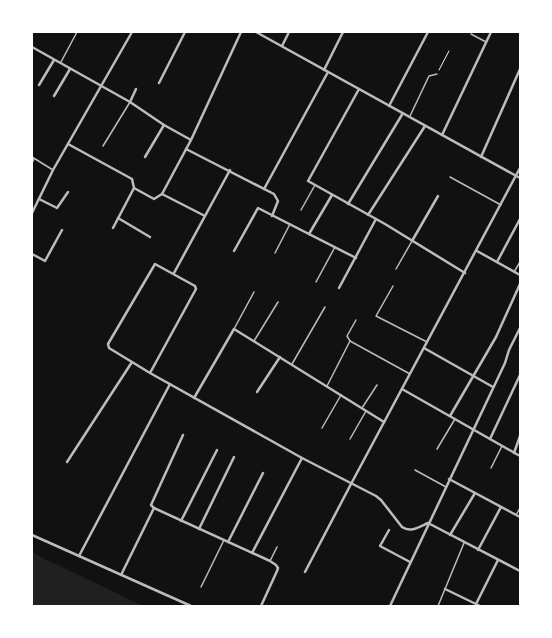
<svg xmlns="http://www.w3.org/2000/svg" width="552" height="638" font-family="Poppins,sans-serif">
<rect width="100%" height="100%" fill="#111"/>
<!-- green -->
<path fill="#202020" d="M32 552 39 556 143 606H32Z"/>
<g fill="none" stroke-linecap="round" stroke-linejoin="round">
<!-- path -->
<path stroke="#f5f5f5" stroke-width="1" d="M439 70 449 51"/>
<!-- service -->
<g stroke="#bcbcbc" stroke-width="1.5">
<path d="M471 34 486 42"/>
<path d="M61 62 77 32"/>
<path d="M410 116 429 76 437 74"/>
<path d="M103 146 130 102"/>
<path d="M32 157 53 170"/>
<path d="M32 163 34 159"/>
<path d="M450 177 501 205"/>
<path d="M301 210 315 185"/>
<path d="M275 253 290 224"/>
<path d="M396 269 412 241"/>
<path d="M514 272 520 262"/>
<path d="M316 282 335 247"/>
<path d="M393 286 376 316 427 342"/>
<path d="M234 329 254 292"/>
<path d="M254 341 278 302"/>
<path d="M350 341 410 374"/>
<path d="M292 364 325 307"/>
<path d="M327 386 350 341 347 336 356 320"/>
<path d="M362 408 377 385"/>
<path d="M322 428 341 395"/>
<path d="M350 439 366 411"/>
<path d="M437 449 455 419"/>
<path d="M491 468 502 446"/>
<path d="M415 470 446 487"/>
<path d="M516 515 520 508"/>
<path d="M270 561 277 547"/>
<path d="M201 587 224 540"/>
<path d="M438 606 464 543"/>
</g>
<!-- minor -->
<g stroke="#bcbcbc" stroke-width="2.5">
<path d="M256 32 520 178"/>
<path d="M282 46 289 32"/>
<path d="M32 47 130 102 164 125 191 140"/>
<path d="M324 70 343 32"/>
<path d="M159 83 185 32"/>
<path d="M39 85 54 60"/>
<path d="M359 89 308 181 385 224 465 273"/>
<path d="M54 96 70 69"/>
<path d="M130 102 136 89"/>
<path d="M389 106 428 32"/>
<path d="M442 135 491 32"/>
<path d="M68 144 132 179 134 188 154 199 162 194"/>
<path d="M186 149 274 194 278 201 272 216"/>
<path d="M145 157 164 125"/>
<path d="M481 157 520 69"/>
<path d="M264 189 328 72"/>
<path d="M162 194 191 140 241 32"/>
<path d="M162 194 205 216"/>
<path d="M39 199 57 208 68 192"/>
<path d="M348 204 403 113"/>
<path d="M32 213 53 170 132 32"/>
<path d="M368 215 425 126"/>
<path d="M118 218 150 237"/>
<path d="M113 228 134 188"/>
<path d="M309 234 332 195"/>
<path d="M412 241 438 196"/>
<path d="M234 251 258 208 356 258"/>
<path d="M477 251 520 275"/>
<path d="M32 254 45 261 62 230"/>
<path d="M497 262 520 219"/>
<path d="M174 273 230 170"/>
<path d="M339 288 376 219"/>
<path d="M424 348 493 387"/>
<path d="M150 373 196 289 195 286 155 264 108 344 109 348 150 373 302 458 376 496 381 500 402 527C411 533 419 527 428 523L520 571"/>
<path d="M402 389 520 456"/>
<path d="M257 392 280 357"/>
<path d="M194 398 234 329 384 422"/>
<path d="M450 416 496 337 520 284"/>
<path d="M183 435 151 505 154 508 270 561 276 565 278 568 277 571 261 606"/>
<path d="M490 439 520 375"/>
<path d="M514 453 520 436"/>
<path d="M67 462 132 362"/>
<path d="M449 479 520 517"/>
<path d="M181 521 217 450"/>
<path d="M199 529 234 457"/>
<path d="M389 530 380 546 410 562"/>
<path d="M32 535 191 606"/>
<path d="M450 535 475 493"/>
<path d="M228 542 263 473"/>
<path d="M478 550 501 507"/>
<path d="M252 553 302 458"/>
<path d="M79 556 170 384"/>
<path d="M305 572 351 484 520 168"/>
<path d="M121 575 154 508"/>
<path d="M445 589 480 606"/>
<path d="M476 604 498 560"/>
<path d="M390 606 505 363 509 350 520 328"/>
</g>
</g>
<!-- border -->
<rect width="552" height="638" fill="none" stroke="#ffffff" stroke-width="66"/>
</svg>
